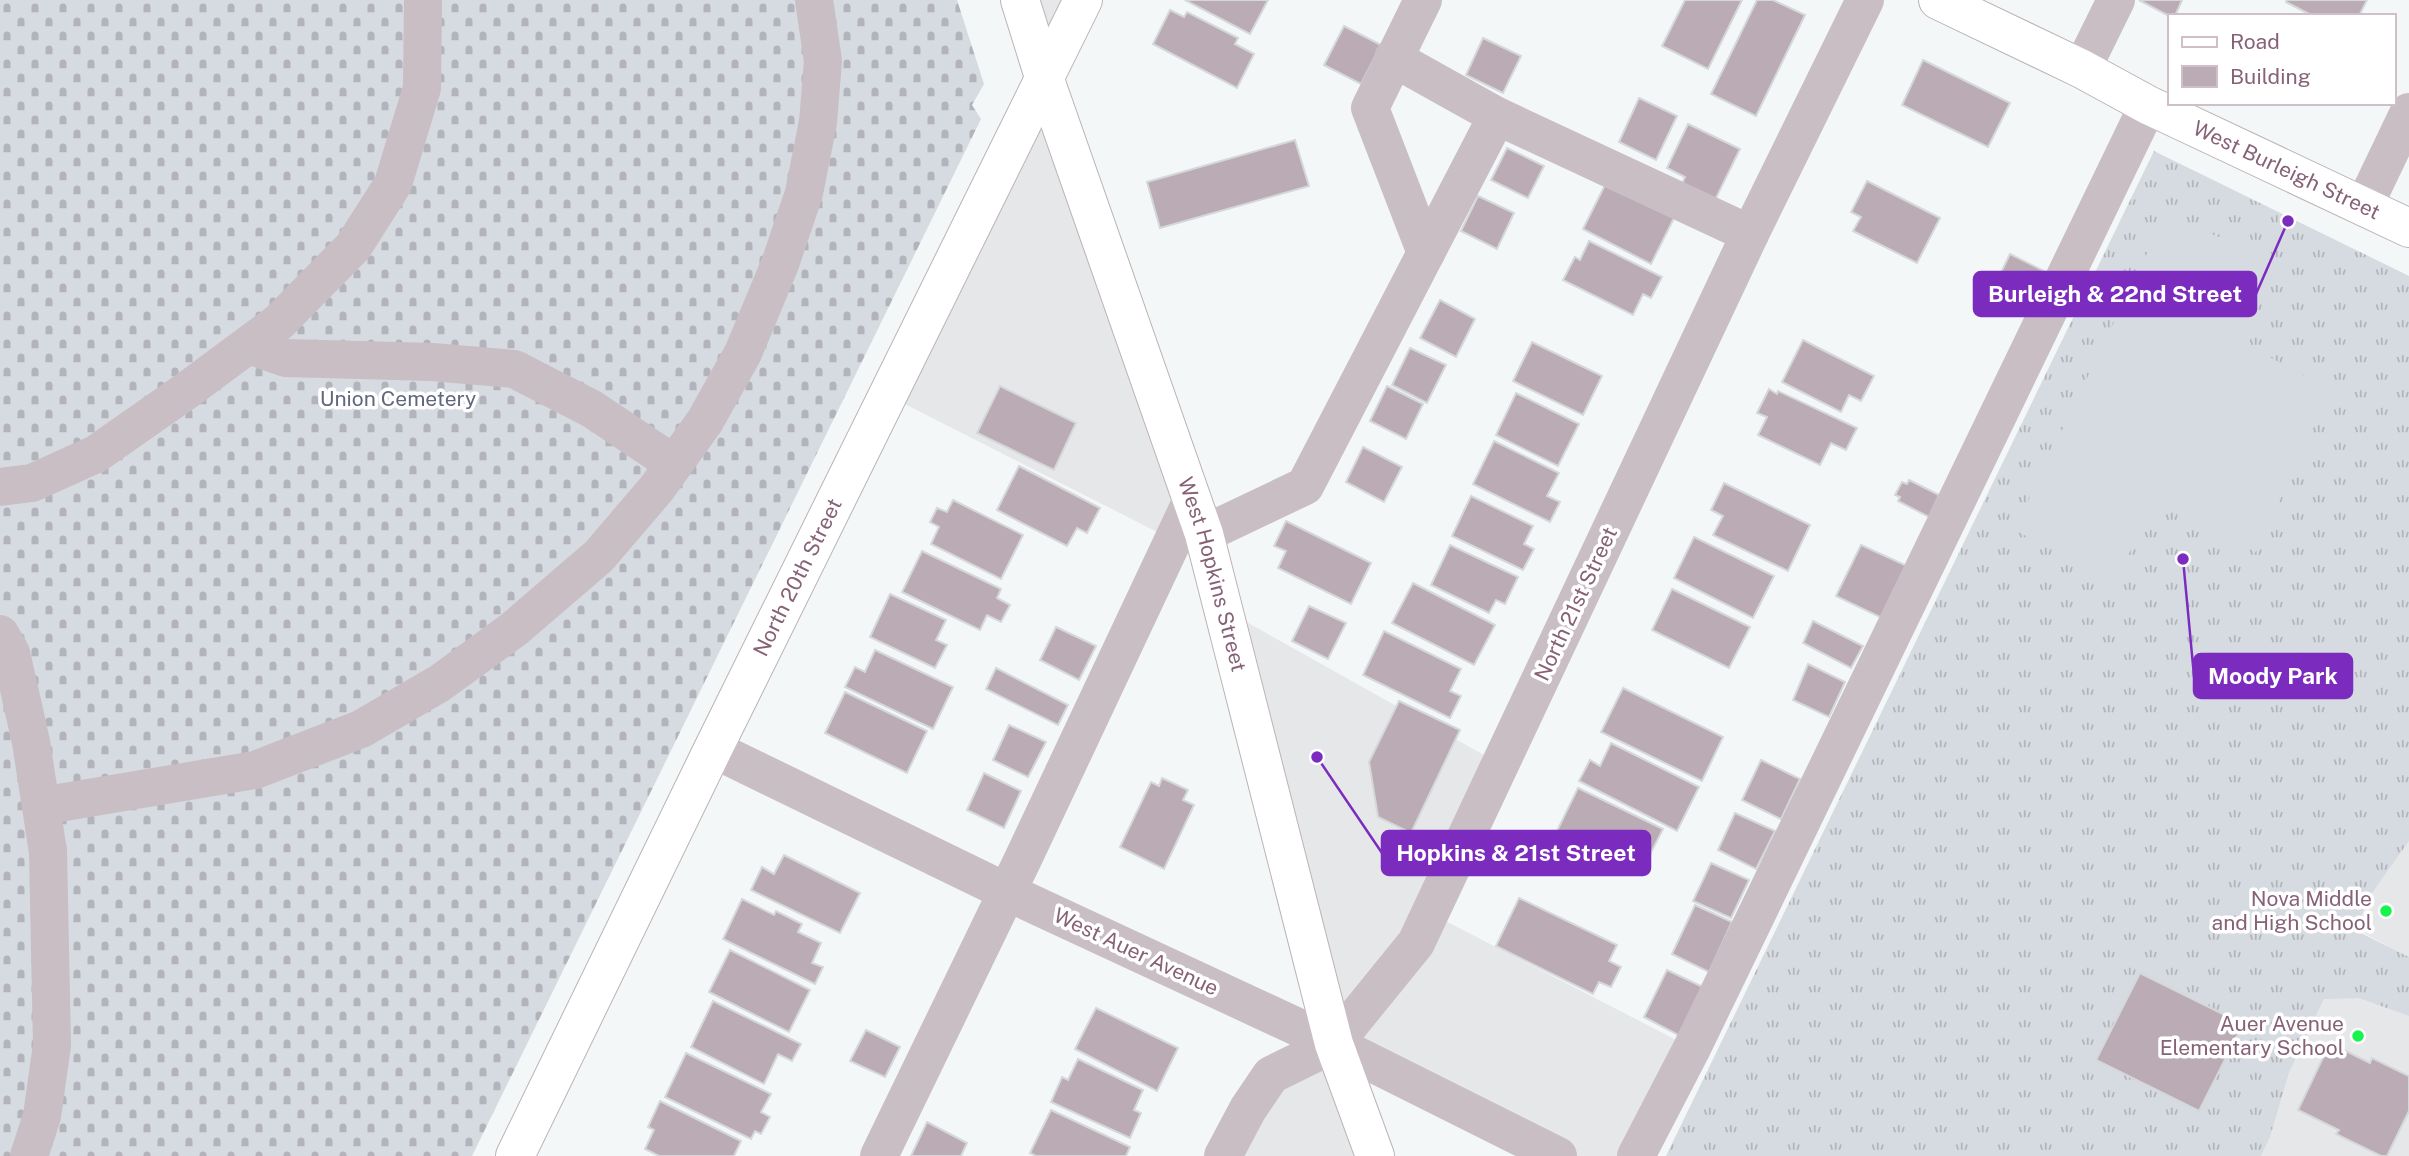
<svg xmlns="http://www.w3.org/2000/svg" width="2409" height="1156" font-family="'Public Sans',sans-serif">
<defs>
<pattern id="grass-tufts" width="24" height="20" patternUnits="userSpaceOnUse" patternTransform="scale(1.75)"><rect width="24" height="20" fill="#d6dae1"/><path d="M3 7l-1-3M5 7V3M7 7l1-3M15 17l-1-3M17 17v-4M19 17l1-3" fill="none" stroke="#b3b4bb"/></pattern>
<pattern id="cemetery-stones" width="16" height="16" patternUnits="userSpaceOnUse" patternTransform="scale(1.75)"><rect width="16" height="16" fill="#d6dae1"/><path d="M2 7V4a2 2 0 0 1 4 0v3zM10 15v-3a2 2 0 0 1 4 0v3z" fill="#b3b4bb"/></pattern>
</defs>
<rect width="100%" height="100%" fill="#f3f7f7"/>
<!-- built -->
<g fill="#e6e7e8">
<path d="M1020 0H1083L1044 77 1192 500 1173 540 887 395 1043 77Z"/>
<path d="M1225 610 1500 764 1430 913 1692 1048 1636 1156H1558L1335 1045 1375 1156H1223L1248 1109 1334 1044Z"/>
<path d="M2409 841V1156H2261L2270 1136 2289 1073 2324 999 2399 952 2356 929 2372 893Z"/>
</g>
<!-- grass -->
<path fill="url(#grass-tufts)" d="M2154 151 2409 276V841L2372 893 2355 930 2409 957V1016L2359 998 2324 999 2289 1073 2270 1137 2261 1156H1666Z"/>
<!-- cemetery -->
<path fill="url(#cemetery-stones)" d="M0 0H957L984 84 972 105 981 119 472 1156H0Z"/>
<!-- garden -->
<path fill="#d6dae1" d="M2166 214 2274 261 2238 340 2331 390 2256 552 2155 503 2115 580 2014 530Z"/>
<!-- building -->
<g fill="#baabb4" stroke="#d5d8d8" stroke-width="2">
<path d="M1185 0H1268L1250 34Z"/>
<path d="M1685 0H1742L1708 69 1662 46Z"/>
<path d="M1757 0H1773L1805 15 1756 116 1711 94Z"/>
<path d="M2139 0H2182L2175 16H2169Z"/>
<path d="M2287 0H2367L2359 16H2313L2286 2Z"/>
<path d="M1170 10 1184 17 1187 12 1238 38 1235 44 1254 54 1237 88 1153 44Z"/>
<path d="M1344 26 1381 45 1361 84 1324 65Z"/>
<path d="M1483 38 1521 56 1503 93 1466 75Z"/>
<path d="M1923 60 2010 103 1988 147 1902 105Z"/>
<path d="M1639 98 1677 116 1656 160 1619 142Z"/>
<path d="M1688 124 1740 149 1715 200 1682 184 1685 177 1667 168Z"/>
<path d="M1295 140 1309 186 1160 228 1147 182Z"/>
<path d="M1507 148 1544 166 1528 198 1491 180Z"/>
<path d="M1867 181 1940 218 1917 263 1853 231 1861 217 1851 212Z"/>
<path d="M1606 183 1674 218 1651 264 1583 229Z"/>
<path d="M1478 196 1514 213 1497 249 1461 231Z"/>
<path d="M1589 241 1662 277 1651 298 1643 294 1633 315 1563 280 1575 257 1580 260Z"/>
<path d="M2010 254 2048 273 2029 312 1990 295Z"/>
<path d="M1440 300 1475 319 1456 357 1420 338Z"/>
<path d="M1803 340 1874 376 1861 401 1849 395 1841 412 1782 382Z"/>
<path d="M1532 342 1602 376 1583 415 1513 381Z"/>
<path d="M1410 348 1446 365 1427 403 1392 385Z"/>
<path d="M1000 386 1076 423 1054 470 977 433Z"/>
<path d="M1387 386 1423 404 1406 439 1370 421Z"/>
<path d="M1769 389 1777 394 1778 391 1857 428 1846 450 1831 443 1820 465 1758 435 1767 417 1757 413Z"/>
<path d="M1516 393 1579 424 1558 466 1496 435Z"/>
<path d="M1494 441 1559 473 1547 496 1560 502 1550 522 1473 484Z"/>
<path d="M1363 447 1402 467 1384 502 1346 482Z"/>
<path d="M1019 466 1100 508 1087 533 1077 528 1067 546 997 510Z"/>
<path d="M1909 480 1939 495 1929 517 1898 501 1900 497 1895 495 1902 482 1907 484Z"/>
<path d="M1724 483 1810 525 1788 571 1713 535 1723 516 1711 510Z"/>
<path d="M1471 496 1533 526 1524 544 1534 549 1523 570 1452 536Z"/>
<path d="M953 500 1023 535 1001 579 931 544 939 527 930 522 937 508 947 512Z"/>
<path d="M1286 521 1371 563 1351 604 1278 568 1286 551 1274 546Z"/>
<path d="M1694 537 1774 576 1753 618 1674 578Z"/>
<path d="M1450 545 1518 577 1505 604 1496 600 1489 613 1431 585Z"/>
<path d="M1861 545 1907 566 1882 618 1836 596Z"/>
<path d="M922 551 1001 589 997 598 1010 605 1001 622 987 615 980 630 902 592Z"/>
<path d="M1413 583 1495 625 1474 665 1392 623Z"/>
<path d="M1672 589 1750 627 1729 668 1652 630Z"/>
<path d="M890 594 946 620 936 640 947 645 935 668 870 637Z"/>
<path d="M1309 606 1346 623 1328 659 1292 641Z"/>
<path d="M1813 621 1863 646 1851 668 1803 643Z"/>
<path d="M1056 627 1096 646 1079 680 1040 660Z"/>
<path d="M1384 631 1461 669 1450 691 1461 696 1450 718 1363 675Z"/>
<path d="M875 650 953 687 933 729 845 687 855 667 865 672Z"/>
<path d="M1808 664 1845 682 1829 717 1793 700Z"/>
<path d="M996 668 1068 705 1058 725 986 689Z"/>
<path d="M1623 688 1723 737 1702 781 1601 732Z"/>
<path d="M845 692 927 731 907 773 825 733Z"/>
<path d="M1399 701 1460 730 1411 833 1378 817 1369 762Z"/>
<path d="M1009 725 1046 742 1028 777 993 760Z"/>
<path d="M1611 743 1699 787 1677 831 1579 781 1590 760 1600 766Z"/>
<path d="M1761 760 1800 779 1781 819 1742 800Z"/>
<path d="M984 773 1021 791 1004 828 967 810Z"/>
<path d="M1162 778 1188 790 1183 800 1194 805 1164 869 1120 847 1151 782 1159 786Z"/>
<path d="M1578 788 1663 829 1640 874 1556 833Z"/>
<path d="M1735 813 1775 831 1756 869 1718 850Z"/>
<path d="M784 855 860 893 840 933 751 890 762 867 774 874Z"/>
<path d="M1711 863 1749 880 1731 918 1693 901Z"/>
<path d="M1519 898 1617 945 1609 961 1621 967 1611 987 1599 982 1593 994 1496 946Z"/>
<path d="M742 899 774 915 776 911 802 924 798 932 821 943 812 963 823 967 815 984 723 939Z"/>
<path d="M1695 905 1732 922 1709 972 1672 954Z"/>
<path d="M730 950 810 990 789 1032 709 992Z"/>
<path d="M1667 970 1705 988 1682 1037 1644 1017Z"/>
<path d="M2140 973 2243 1024 2199 1111 2096 1060Z"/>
<path d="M713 1001 801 1044 792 1061 778 1054 764 1084 691 1047Z"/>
<path d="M1096 1008 1178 1048 1157 1091 1075 1049Z"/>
<path d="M866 1030 900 1047 885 1077 850 1061Z"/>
<path d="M2330 1043 2370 1063 2372 1058 2409 1076V1111L2387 1156H2381L2336 1134 2339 1130 2298 1110Z"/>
<path d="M686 1053 771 1094 761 1112 770 1117 761 1134 755 1131 751 1139 665 1097Z"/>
<path d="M1078 1059 1143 1090 1134 1110 1141 1113 1130 1138 1051 1102 1062 1077 1068 1080Z"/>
<path d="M660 1101 741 1141 734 1156H659L645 1149 654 1130 648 1127Z"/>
<path d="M1051 1110 1130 1147 1126 1156H1036L1030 1153Z"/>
<path d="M927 1122 967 1143 961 1156H911Z"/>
</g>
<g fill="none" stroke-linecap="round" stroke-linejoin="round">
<defs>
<g id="major">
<path id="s1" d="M1020 0 1044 77 1204 534 1334 1044 1375 1156"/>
<path id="s2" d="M1938 0 2082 69 2148 105 2409 228"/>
<path id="s3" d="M515 1156 713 749 1083 0"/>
</g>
</defs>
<!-- major casing -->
<use href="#major" stroke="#bcb2b8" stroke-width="40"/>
<!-- minor -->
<g stroke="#c8bec4" stroke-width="38">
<path d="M1423 0 1370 108 1426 253"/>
<path d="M1393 58 1497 116 1750 234"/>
<path d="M2082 69 2116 0"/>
<path d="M2364 206 2409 112"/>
<path d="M249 345 286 358 432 362 514 369 592 409 674 464"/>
<path d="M0 487 32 483 96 454 186 391 279 322 353 247 393 184 422 88 423 0"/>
<path d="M1204 534 1305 486 1497 116"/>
<path d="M0 634 11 653 31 742 48 852 52 1045 42 1116 29 1156"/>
<path d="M713 749 1007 892 1334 1044 1558 1156"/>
<path d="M41 806 255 770 361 729 440 683 514 629 599 556 657 488 705 421 743 353 780 264 804 193 818 122 823 61 814 0"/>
<path d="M879 1156 1023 859 1192 500"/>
<path d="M1223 1156 1248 1109 1271 1075 1334 1044 1416 943 1750 234 1865 0"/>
<path d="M1636 1156 1692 1048 2148 105"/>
</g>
<!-- major -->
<use href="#major" stroke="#fff" stroke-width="38"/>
</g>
<!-- markers -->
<g fill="#15f44c" stroke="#fff" stroke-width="2.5">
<circle cx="2386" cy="911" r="7"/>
<circle cx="2358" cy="1036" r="7"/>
</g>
<g text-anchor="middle" stroke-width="7" stroke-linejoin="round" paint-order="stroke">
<!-- street labels -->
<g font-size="21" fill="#876276" stroke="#fff">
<text dy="7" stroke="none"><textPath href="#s2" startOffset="388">West Burleigh Street</textPath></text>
<text dy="7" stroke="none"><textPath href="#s1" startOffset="606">West Hopkins Street</textPath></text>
<text dy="7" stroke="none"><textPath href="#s3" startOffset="644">North 20th Street</textPath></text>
<text transform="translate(1576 604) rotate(-65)" y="7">North 21st Street</text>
<text transform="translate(1136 952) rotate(25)" y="7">West Auer Avenue</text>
</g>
<!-- park labels -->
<g font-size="21" fill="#62677d" stroke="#fff">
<text x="398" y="406">Union Cemetery</text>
</g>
<!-- poi labels -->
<g font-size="21" fill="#876276" stroke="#fff" text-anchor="end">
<text x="2372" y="906">Nova Middle<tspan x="2372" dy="24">and High School</tspan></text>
<text x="2344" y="1031">Auer Avenue<tspan x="2344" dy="24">Elementary School</tspan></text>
</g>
</g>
<!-- callouts -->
<path fill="none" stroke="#7b2cbf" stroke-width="2.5" d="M2288 221L2256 294M2183 559L2194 676M1317 757L1382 853"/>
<g fill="#7b2cbf" stroke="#fff" stroke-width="2.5">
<circle cx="2288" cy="221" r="7"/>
<circle cx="2183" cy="559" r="7"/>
<circle cx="1317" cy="757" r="7"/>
</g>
<g fill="#7b2cbf" stroke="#7b2cbf" stroke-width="2.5">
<rect x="1974" y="272" width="282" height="44" rx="7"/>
<rect x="2194" y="654" width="158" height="44" rx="7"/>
<rect x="1382" y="831" width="268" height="44" rx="7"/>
</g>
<g font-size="23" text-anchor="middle" font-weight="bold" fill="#fff">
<text x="2115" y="302">Burleigh &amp; 22nd Street</text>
<text x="2273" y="684">Moody Park</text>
<text x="1516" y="861">Hopkins &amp; 21st Street</text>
</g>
<!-- legend -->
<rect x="2168" y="14" width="228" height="91" fill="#ffffff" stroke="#cfc0c8" stroke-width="2"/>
<rect x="2182" y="37" width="35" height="10" fill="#ffffff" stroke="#cfc0c8" stroke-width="2"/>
<text x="2230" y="49" font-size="21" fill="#876276">Road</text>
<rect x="2182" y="66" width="35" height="21" fill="#baabb4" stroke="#cfc0c8" stroke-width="2"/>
<text x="2230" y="84" font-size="21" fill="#876276">Building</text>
</svg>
